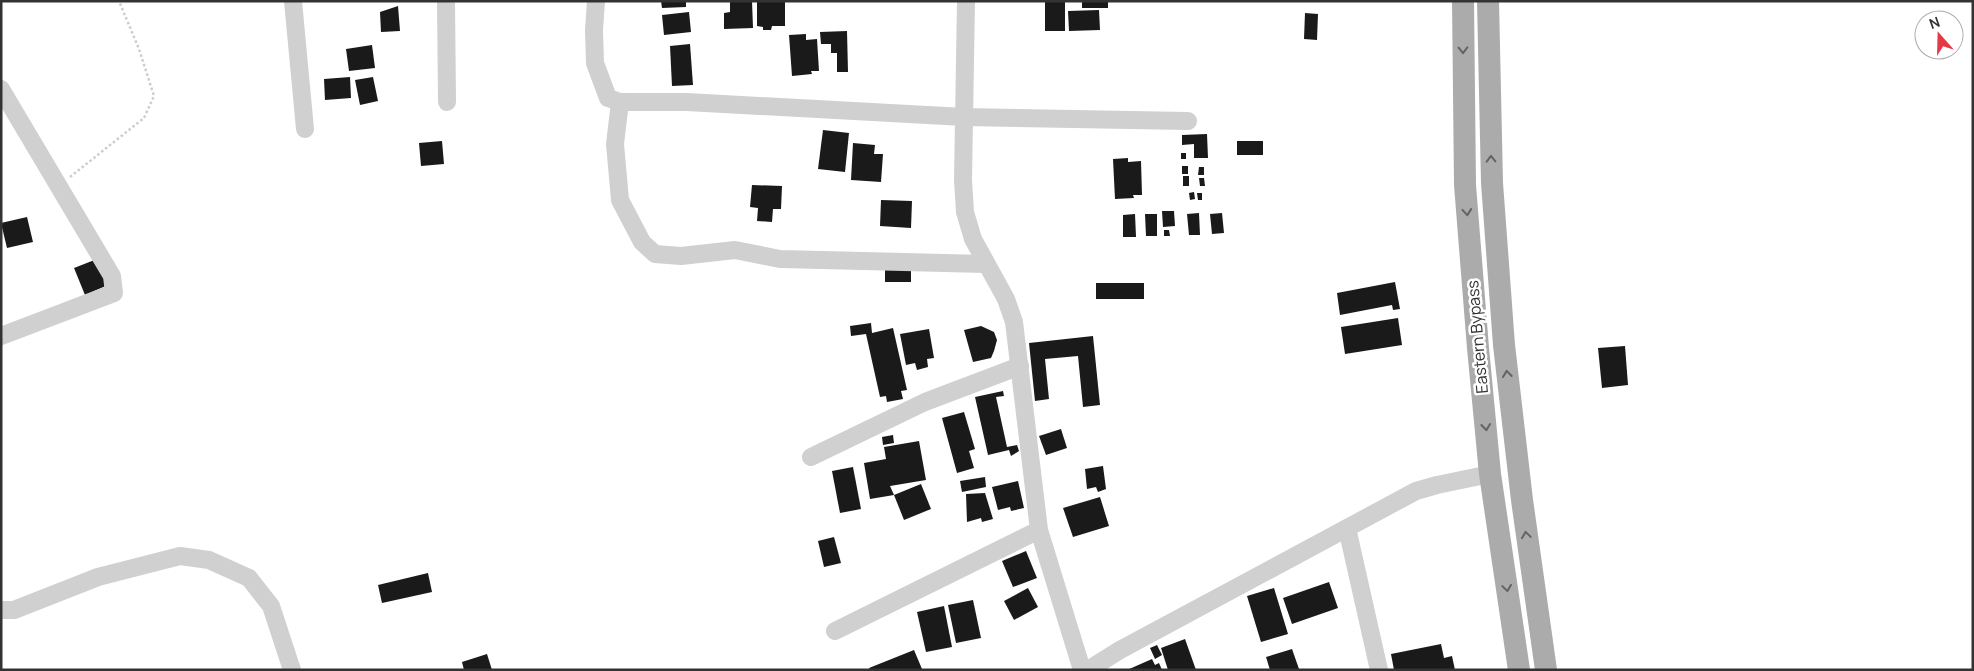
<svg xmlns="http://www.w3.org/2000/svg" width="1974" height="671" font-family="Manrope,sans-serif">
<rect width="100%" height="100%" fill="#fff"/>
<!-- building -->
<g fill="#1a1a1a">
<path d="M661 1H686V7L662 8Z"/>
<path d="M730 1H752L753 28 724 29V13L730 12Z"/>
<path d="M757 1H785V26H772L771 30H763V27L757 26Z"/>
<rect x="1045" y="1" width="20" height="30"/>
<rect x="1082" y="1" width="26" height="7"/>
<path d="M398 6 400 31 381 32 380 12Z"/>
<path d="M1099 10 1100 30 1069 31 1068 11Z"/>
<path d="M689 12 691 32 664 35 662 15Z"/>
<path d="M1305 13 1318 14 1317 40 1304 39Z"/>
<path d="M847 31 848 72H837V53H831V44H821L820 32Z"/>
<path d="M806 34V40L817 39 819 71H811L812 74 792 76 789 35Z"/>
<path d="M690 44 693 85 672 86 670 46Z"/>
<path d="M372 45 375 68 349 71 346 49Z"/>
<path d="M350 77 351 98 325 100 324 79Z"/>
<path d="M373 77 378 101 360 105 355 80Z"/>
<path d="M823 130 849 133 845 172 818 169Z"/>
<path d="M1207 134 1208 158H1194V144L1182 145V135Z"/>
<path d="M442 141 444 164 421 166 419 143Z"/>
<rect x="1237" y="141" width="26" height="14"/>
<path d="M853 143 875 145 874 154H883L881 182 851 180Z"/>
<rect x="1181" y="153" width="5" height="6"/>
<path d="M1128 158V162L1141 161 1142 195H1133L1134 198 1115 199 1113 159Z"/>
<rect x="1182" y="166" width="6" height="8"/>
<path d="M1199 167H1204V175H1198Z"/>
<rect x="1183" y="176" width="6" height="10"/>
<path d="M1199 178H1204L1205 186H1200Z"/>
<path d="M752 185 782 186 781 209H773L772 222 757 221 758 208 750 207Z"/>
<path d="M1194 192 1195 199 1190 200 1189 193Z"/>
<path d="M1197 193H1202V200H1198Z"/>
<path d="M881 200 912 201 911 228 880 226Z"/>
<path d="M1162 211H1174L1175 226 1163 227Z"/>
<path d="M1199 213 1200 235H1189L1187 214Z"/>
<path d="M1222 213 1224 233 1212 234 1210 214Z"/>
<path d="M1135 214 1136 237H1123V215Z"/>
<path d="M1145 214H1157V236H1146Z"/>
<path d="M27 217 33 242 7 248 1 223Z"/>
<path d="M1164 230H1169L1170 236H1164Z"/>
<path d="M97 259 108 285 85 295 74 268Z"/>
<rect x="885" y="270" width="26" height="12"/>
<path d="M1395 282 1400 309 1393 310 1392 305 1340 315 1337 293Z"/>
<rect x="1096" y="283" width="48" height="16"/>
<path d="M1398 318 1402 345 1345 354 1341 327Z"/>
<path d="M871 323 872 333 893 328 907 390 901 391 903 399 887 402 886 396 880 397 866 334 851 336 850 326Z"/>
<path d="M981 326 994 332 997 340 994 351 991 358 973 362 964 330Z"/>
<path d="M929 329 934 358 927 359 928 367 917 370 915 363 906 365 900 334Z"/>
<path d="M1093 336 1100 405 1083 407 1078 356 1045 359 1049 399 1035 401 1029 343Z"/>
<path d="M1625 346 1628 385 1602 388 1598 348Z"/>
<path d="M1003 391 1004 396 996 397 1007 447 1017 445 1019 451 1011 456 1009 450 988 455 975 397Z"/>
<path d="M964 412 975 449 969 451 974 468 957 473 942 418Z"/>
<path d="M1061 429 1067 448 1046 455 1039 436Z"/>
<path d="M893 435 894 443 883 445 882 437Z"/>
<path d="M919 441 926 480 890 486 894 495 870 499 864 463 886 459 884 447Z"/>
<path d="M1103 466 1106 489 1098 492 1096 487 1087 489 1085 469Z"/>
<path d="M853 467 861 509 840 513 832 471Z"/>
<path d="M985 477 986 487 962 492 960 481Z"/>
<path d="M1018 481 1024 508 1011 511 1010 507 998 510 992 487Z"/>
<path d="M921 484 931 509 904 520 894 495Z"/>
<path d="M985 493 993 519 982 522 981 518 967 522 966 494Z"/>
<path d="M1100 497 1109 526 1073 537 1063 508Z"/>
<path d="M834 537 841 563 824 567 818 541Z"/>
<path d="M1026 551 1037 578 1013 587 1002 561Z"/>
<path d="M428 573 432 592 382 603 378 585Z"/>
<path d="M1329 582 1338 608 1292 624 1283 598Z"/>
<path d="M1028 588 1038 607 1014 620 1004 601Z"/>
<path d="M1274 588 1288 634 1261 642 1247 596Z"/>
<path d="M973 600 981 638 956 643 948 605Z"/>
<path d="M944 606 952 647 926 652 917 612Z"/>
<path d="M1185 639 1196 670H1168L1161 648Z"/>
<path d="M1441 644 1444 658 1452 656 1455 670H1394L1391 654Z"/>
<path d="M1157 645 1162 655 1155 659 1150 648Z"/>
<path d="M1292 649 1299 669 1270 670 1266 657Z"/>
<path d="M914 650 922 669 870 670 869 668Z"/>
<path d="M487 654 492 670H464L462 662Z"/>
<path d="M1152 659 1155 665 1159 663 1162 670H1127Z"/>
</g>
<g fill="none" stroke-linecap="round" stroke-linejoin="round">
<!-- path -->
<path stroke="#cdcdcd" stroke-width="2.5" stroke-dasharray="2.5 2.5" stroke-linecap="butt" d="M70 177 144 118 154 96 139 49 119 1"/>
<!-- minor -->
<g stroke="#d0d0d0" stroke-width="18">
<path d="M293 1 305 129"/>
<path d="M446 1 447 102"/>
<path d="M596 1 594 30 595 63 608 98 620 102H687L964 117 1188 121"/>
<path d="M966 1 963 180 965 212 973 239 1006 299 1014 322 1039 530 1082 670"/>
<path d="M1 89 112 276 114 293 1 336"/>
<path d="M620 102 615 144 620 200 642 242 655 254 681 256 735 250 780 259 986 264"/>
<path d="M811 457 925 402 1020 366"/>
<path d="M1347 528 1379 670"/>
<path d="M1 610H14L98 577 180 556 209 560 249 578 271 606 292 670"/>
<path d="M835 631 1039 530"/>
<path d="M1088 670 1120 650 1416 491 1437 485 1490 474"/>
</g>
<!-- major -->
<g stroke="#ababab" stroke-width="22">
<path d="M1463 1 1465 185 1478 348 1490 474 1519 670"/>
<path d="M1488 1 1492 183 1504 345 1522 500 1546 670"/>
</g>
</g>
<!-- one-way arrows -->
<defs><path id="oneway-chevron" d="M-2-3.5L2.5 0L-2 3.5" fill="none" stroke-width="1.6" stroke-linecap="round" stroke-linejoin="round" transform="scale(1.25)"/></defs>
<g stroke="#636363">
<use href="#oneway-chevron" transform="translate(1463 50) rotate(89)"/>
<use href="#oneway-chevron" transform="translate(1491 159) rotate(-91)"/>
<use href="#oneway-chevron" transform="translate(1467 212) rotate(85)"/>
<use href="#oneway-chevron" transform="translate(1507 374) rotate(-97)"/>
<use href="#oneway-chevron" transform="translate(1486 427) rotate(84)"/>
<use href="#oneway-chevron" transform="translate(1526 535) rotate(-98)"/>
<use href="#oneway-chevron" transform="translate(1507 588) rotate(82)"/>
</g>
<g text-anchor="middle" stroke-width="5" stroke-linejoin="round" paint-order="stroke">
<!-- street labels -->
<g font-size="16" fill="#333" stroke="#fff">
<text transform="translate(1477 337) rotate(-95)" y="6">Eastern Bypass</text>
</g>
</g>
<!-- border -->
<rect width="1974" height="671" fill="none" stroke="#333333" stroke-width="5"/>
<!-- north arrow -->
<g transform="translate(1939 35) rotate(340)"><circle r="24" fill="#ffffff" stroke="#adadad"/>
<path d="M0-4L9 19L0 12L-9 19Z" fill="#e63946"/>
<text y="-8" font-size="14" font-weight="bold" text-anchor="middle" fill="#333333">N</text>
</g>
</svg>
